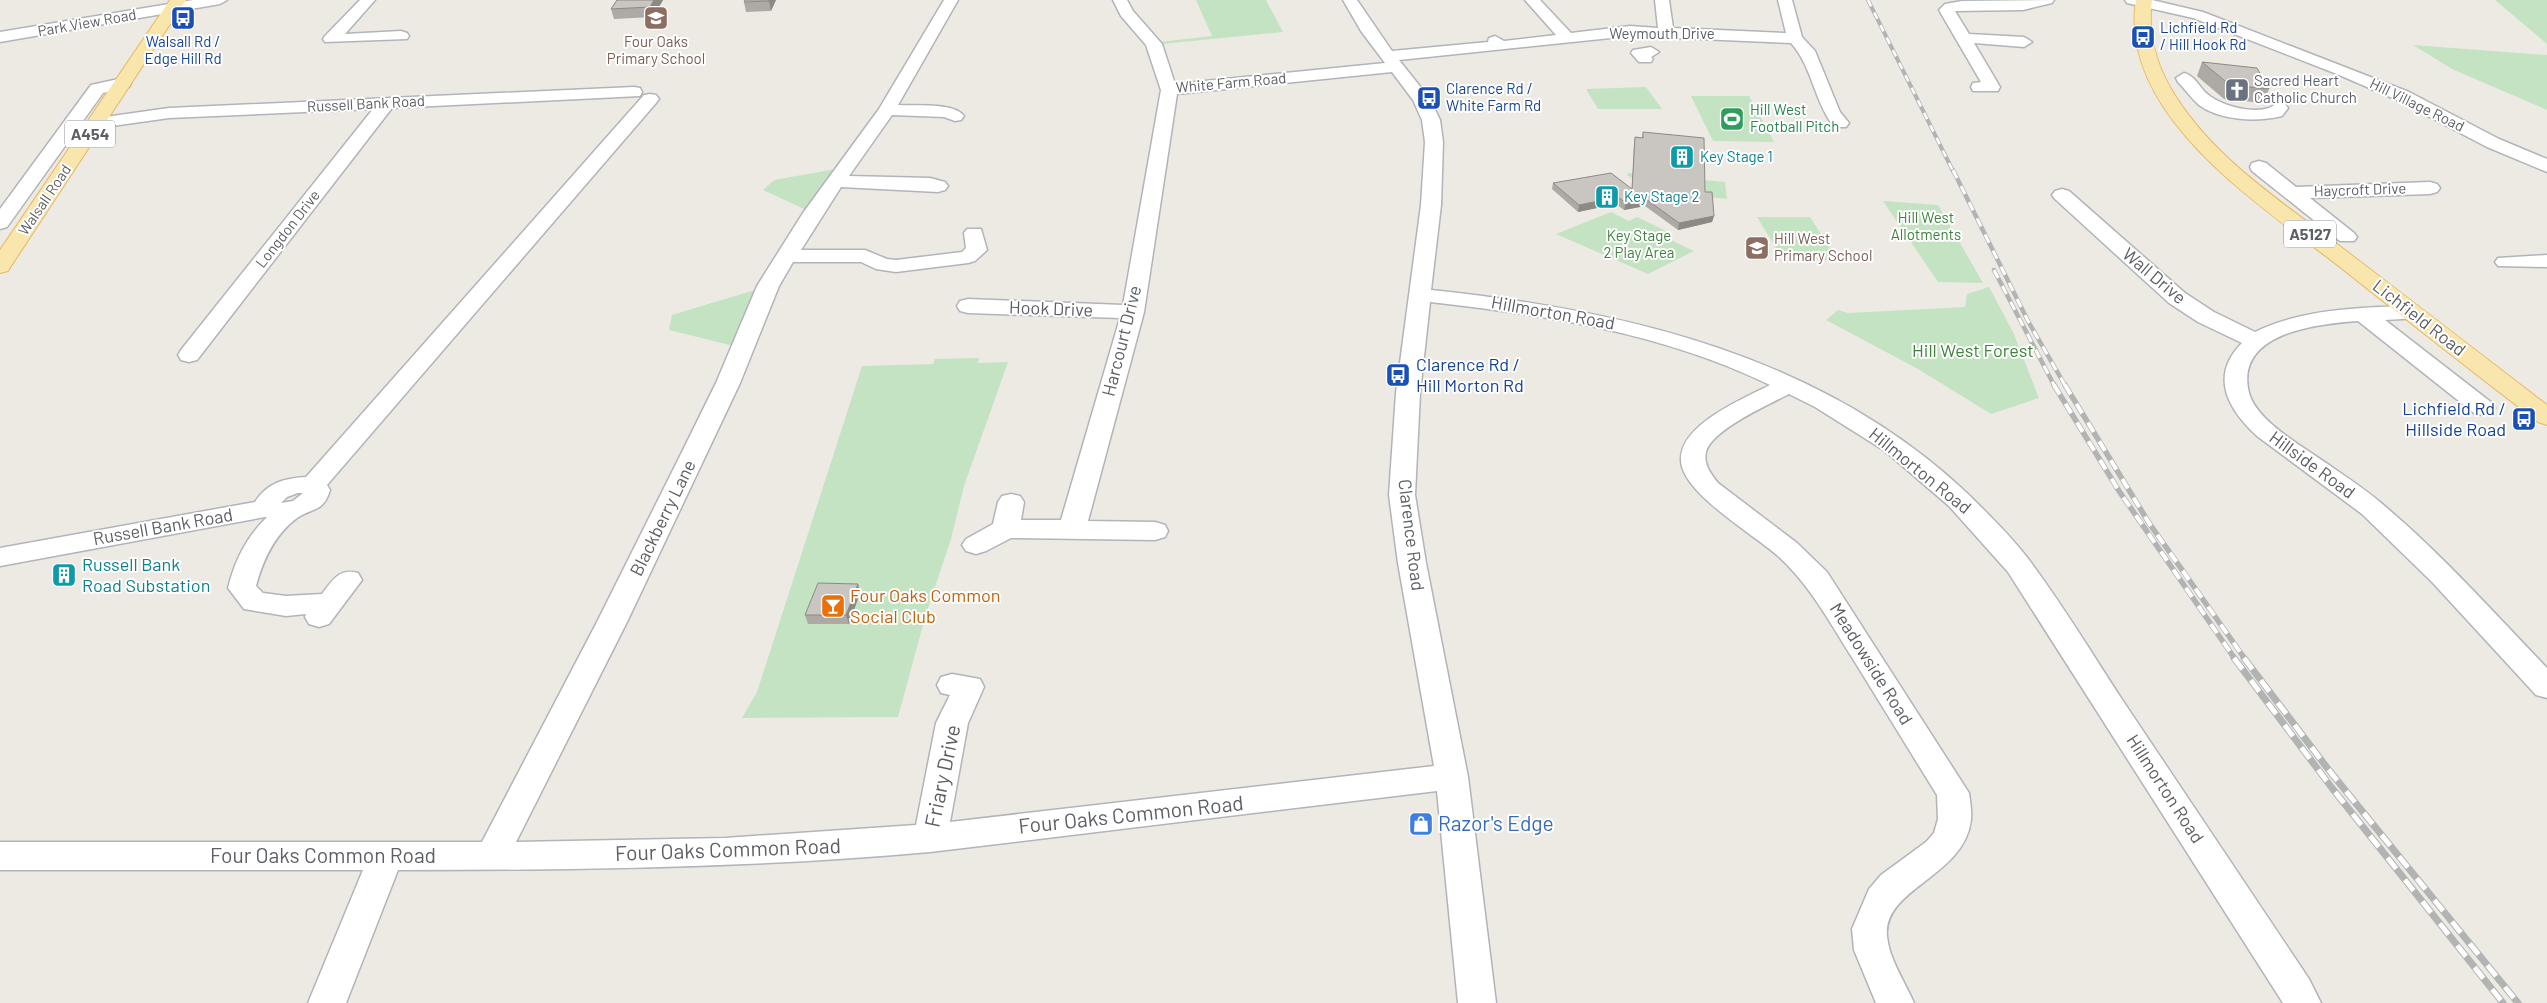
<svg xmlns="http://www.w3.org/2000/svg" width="2547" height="1003" font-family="Barlow,sans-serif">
<rect width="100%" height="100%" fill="#edeae4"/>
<!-- green -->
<g fill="#c4e3c2">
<path d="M1196 0H1266L1283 32 1162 44 1160 42 1212 36Z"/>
<path d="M2495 0H2547V44Z"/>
<path d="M2413 45 2547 55V110L2452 69Z"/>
<path d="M1646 87 1662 109H1598L1586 89Z"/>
<path d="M1691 96H1749L1774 142 1713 141Z"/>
<path d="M847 167 813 213 763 190 774 180Z"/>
<path d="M1628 173 1725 182 1727 199C1693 195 1656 197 1627 175Z"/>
<path d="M1883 201 1938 205 1983 283 1938 282Z"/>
<path d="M1611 212 1629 221 1637 217 1668 232 1662 236 1694 251 1648 274 1556 234Z"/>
<path d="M1757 217H1810L1838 260 1784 261Z"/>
<path d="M768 286 742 348 669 330 672 315Z"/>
<path d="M1989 287 2013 332 2039 398 1991 414 1918 369 1826 320 1838 310 1848 313 1965 307 1967 294Z"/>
<path d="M979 358 978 363 1008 362 964 486 951 539 926 614 898 717 742 718 757 692 862 366 933 364 935 359Z"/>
</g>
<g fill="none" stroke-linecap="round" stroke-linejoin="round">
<defs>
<g id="minor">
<path d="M193 0H227L220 4 0 42V32Z"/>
<path d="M360 0H375L345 34 401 31 407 33 409 36 407 39 325 42 323 39 325 36Z"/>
<path d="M944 0H958L898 105C915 106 954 102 964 116L961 120 955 121 944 117 892 115 849 176 930 178 945 182 948 186 945 190 938 192 841 187 801 250H865L887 259 896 260 962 252 966 248 964 233 967 229H981L987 250 975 261 968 263 896 272 876 269 861 262H793L779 286 740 383 627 622 516 842 725 838 916 825 936 723 950 695 941 693 937 685 941 677 952 674 980 679 984 687 968 723 950 822 1434 766 1398 563 1389 495 1396 393 1421 205 1425 142 1422 120 1413 100 1392 72 1177 94 1144 312 1088 521 1155 522 1165 525 1168 531 1165 537 1155 540 1011 538 986 551 976 554 966 551 962 545 966 539 993 524 998 502 1002 496 1011 494 1020 496 1024 502 1021 520H1061L1120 318 968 313 960 311 957 306 960 301 968 299 1123 305 1161 90 1146 45 1121 16 1113 0H1127L1133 11 1162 44 1175 84 1385 63 1361 31 1343 0H1357L1392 51 1488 42 1489 38 1495 36 1504 41 1556 35 1525 0H1540L1571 33 1630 26 1658 28 1655 0H1669L1673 28 1786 33 1778 0H1792L1802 37 1815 51 1840 112 1849 123 1846 127H1834C1814 101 1812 66 1791 43L1630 36 1399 60 1430 99 1440 120 1443 142 1441 205 1431 290C1625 310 1823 356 1969 495 1989 515 2012 537 2029 560 2062 604 2091 652 2121 698 2184 792 2247 886 2309 979L2321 1003H2283L2008 572 1949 506 1885 451 1815 407 1789 394C1770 404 1711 430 1706 452 1703 464 1711 474 1718 483L1797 543 1827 572 1969 793C1970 801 1972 811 1971 820 1964 877 1883 888 1887 936 1889 959 1905 982 1914 1003H1876L1854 950 1852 929 1869 889 1881 875 1926 842 1934 833 1938 819 1937 795C1909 750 1881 704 1853 659 1830 623 1810 585 1778 556 1755 535 1680 492 1681 459 1681 424 1743 399 1770 385 1663 333 1547 315 1430 302L1420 393 1415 495 1426 563 1468 777 1496 1003H1458L1437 791 930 852C753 868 575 870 398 870L346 1003H308L363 870H0V842H482L597 622 683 450 716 383 757 286 803 213 879 109Z"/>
<path d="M2054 0 2052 3 2023 10 1955 11 1969 34 2024 37 2032 42 2024 47 1974 43 2000 87 1998 91H1973L1971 87 1973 83 1981 82 1939 10 1945 4 1962 1Z"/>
<path d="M2125 0H2152L2203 12 2409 92 2499 139 2547 159V172L2487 147 2397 100 2337 74 2193 18 2127 3Z"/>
<path d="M1651 47 1659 52 1651 57 1653 59 1651 62H1639L1631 53 1633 50Z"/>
<path d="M2184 73C2193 75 2198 84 2204 91 2217 105 2250 114 2269 108 2273 106 2275 104 2279 103L2285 104 2288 108 2282 116C2258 122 2220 121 2199 105 2191 98 2185 89 2178 82L2176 78Z"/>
<path d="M123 78 129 79 131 83 129 87 103 93 7 227 0 229V209L91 85Z"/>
<path d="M634 87 640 88 642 92 640 96 392 108 197 360 189 362 181 360 178 355 181 350 373 109 169 118 98 128 92 127 89 123 92 119 98 118 169 108Z"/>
<path d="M650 94 656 95 659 99 656 103 327 485 330 490C323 513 313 507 297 518 274 535 263 560 256 586L263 593 286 596 322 594C333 580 339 568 358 573L362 580 329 624 319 627 309 624 305 617 306 614 286 616 244 609 228 588C235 560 246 538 267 517H265L0 566V548L255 502C267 483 285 478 306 477L644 95ZM298 493H303L293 501 281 503 287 497Z"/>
<path d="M2259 161 2266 163 2296 187 2430 182 2437 184 2440 188 2437 192 2430 194 2310 198 2354 233 2357 237 2354 241H2340L2252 171 2250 167 2252 163Z"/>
<path d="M2062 189 2069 191 2185 293 2214 312 2255 332C2294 313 2337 309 2380 307 2393 307 2406 305 2419 308L2422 313 2419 318 2385 320 2492 403 2495 408 2492 413 2483 415 2474 413 2358 321C2318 324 2234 332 2249 393 2257 422 2305 448 2329 465 2346 477 2365 489 2381 503 2441 553 2493 612 2547 668V698L2536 695 2432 582 2362 514 2257 436C2228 409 2209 376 2242 343L2198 322 2169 303 2055 199 2052 195 2055 191Z"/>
<path d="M2547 255V267L2498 266 2495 262 2498 258Z"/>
</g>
<g id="major">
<path d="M170 0H186L11 266 8 271 0 273V250Z"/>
<path d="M2136 0H2152C2147 34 2157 68 2176 97 2216 159 2279 200 2337 244 2407 297 2477 351 2547 405V425L2538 422C2473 372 2409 322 2345 271 2266 208 2118 118 2136 0Z"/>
</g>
</defs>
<!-- minor casing -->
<use href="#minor" stroke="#b1b4b8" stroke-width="3"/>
<!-- major casing -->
<use href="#major" stroke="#e6b763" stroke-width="2"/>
<!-- minor -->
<use href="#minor" fill="#fff" fill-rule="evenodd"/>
<!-- major -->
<use href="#major" fill="#f8e6ad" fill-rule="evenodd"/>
<defs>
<path id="rail-far3" d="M1868 0 1953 171"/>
<g id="rail-far2">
<path d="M1953 170 2028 321 2066 387"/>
<path d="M1994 270 2055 387"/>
</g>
<g id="rail-far1">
<path d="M2054 385 2119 491 2235 659"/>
<path d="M2065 385 2149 523 2245 659"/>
</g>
<g id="rail">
<path d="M2234 658 2332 788 2503 1003"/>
<path d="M2244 658 2328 769 2518 1003"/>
</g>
</defs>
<!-- rail-far3 casing -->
<use href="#rail-far3" stroke="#b2b3b3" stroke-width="4"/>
<!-- rail-far2 casing -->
<use href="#rail-far2" stroke="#b2b3b3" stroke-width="4.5"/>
<!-- rail-far1 casing -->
<use href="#rail-far1" stroke="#b2b3b3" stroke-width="5.5"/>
<!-- rail casing -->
<use href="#rail" stroke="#b2b3b3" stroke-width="7"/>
<!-- rail-far3 -->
<use href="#rail-far3" stroke="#fff" stroke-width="2.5" stroke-dasharray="7" stroke-linecap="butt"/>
<!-- rail-far2 -->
<use href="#rail-far2" stroke="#fff" stroke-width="3" stroke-dasharray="9" stroke-linecap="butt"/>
<!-- rail-far1 -->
<use href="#rail-far1" stroke="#fff" stroke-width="4" stroke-dasharray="11" stroke-linecap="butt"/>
<!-- rail -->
<use href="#rail" stroke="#fff" stroke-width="5" stroke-dasharray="14" stroke-linecap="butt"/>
</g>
<!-- wall -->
<g fill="#ada9a5">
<path d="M617 0H663L653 17 614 19 611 9Z"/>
<path d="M776 0 771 11 746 12 744 2Z"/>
<path d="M2202 62 2269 89 2263 103 2224 99 2197 76Z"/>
<path d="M1643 132 1705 192 1714 216 1712 222 1678 230 1645 206 1624 210 1616 204 1578 212 1552 189 1553 183 1632 189 1634 144 1635 137 1642 138Z"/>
<path d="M858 584 860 593 849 624H808L805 615Z"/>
</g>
<!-- shaded-wall -->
<g fill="#8d8a86">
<path d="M654 0H663L653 17 650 7Z"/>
<path d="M769 0H776L771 11 769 1Z"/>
<path d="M1618 197 1616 204 1578 212 1579 205Z"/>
<path d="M1646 199 1645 206 1624 210 1626 203Z"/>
<path d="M1714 216 1712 222 1678 230 1679 223Z"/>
<path d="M858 584 860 593 849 624 846 615Z"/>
</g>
<!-- building -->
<g fill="#c9c5c0" stroke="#8d8a86">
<path d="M617 0H654L650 7 611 9Z"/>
<path d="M745 0H769V1L744 2Z"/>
<path d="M2202 62 2257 68 2269 89 2230 85Z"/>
<path d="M1643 132 1704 138 1705 192H1712L1714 216 1679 223 1646 199 1626 203 1618 197 1579 205 1553 183 1611 173 1632 189 1635 137 1643 138Z"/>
<path d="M818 583 858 584 846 615H805Z"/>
</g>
<!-- icons -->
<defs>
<symbol id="bus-square" viewBox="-11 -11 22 22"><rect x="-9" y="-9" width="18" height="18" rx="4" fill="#1a4fb4" stroke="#fff"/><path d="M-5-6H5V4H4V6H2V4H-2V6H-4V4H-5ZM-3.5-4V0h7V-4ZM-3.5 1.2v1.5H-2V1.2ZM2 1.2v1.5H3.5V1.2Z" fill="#fff"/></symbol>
<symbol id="school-square" viewBox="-11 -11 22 22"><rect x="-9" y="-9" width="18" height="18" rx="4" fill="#8d6e63" stroke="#fff"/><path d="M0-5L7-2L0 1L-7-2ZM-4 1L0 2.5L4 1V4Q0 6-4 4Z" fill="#fff"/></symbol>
<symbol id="church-square" viewBox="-11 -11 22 22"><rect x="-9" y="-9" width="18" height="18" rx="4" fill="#6b7280" stroke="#fff"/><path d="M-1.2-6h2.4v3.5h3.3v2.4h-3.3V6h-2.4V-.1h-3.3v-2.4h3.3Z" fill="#fff"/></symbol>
<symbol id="stadium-square" viewBox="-11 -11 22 22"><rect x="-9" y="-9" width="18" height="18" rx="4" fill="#2e9e5b" stroke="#fff"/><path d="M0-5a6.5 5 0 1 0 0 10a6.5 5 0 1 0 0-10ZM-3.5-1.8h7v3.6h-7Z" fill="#fff"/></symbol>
<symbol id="building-square" viewBox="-11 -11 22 22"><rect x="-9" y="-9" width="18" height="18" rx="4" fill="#0f9aa8" stroke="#fff"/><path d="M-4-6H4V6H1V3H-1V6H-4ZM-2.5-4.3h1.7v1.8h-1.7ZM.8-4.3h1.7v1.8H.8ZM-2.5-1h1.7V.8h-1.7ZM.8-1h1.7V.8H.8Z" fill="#fff"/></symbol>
<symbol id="bar-square" viewBox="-11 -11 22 22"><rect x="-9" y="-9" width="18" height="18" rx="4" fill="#e8710a" stroke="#fff"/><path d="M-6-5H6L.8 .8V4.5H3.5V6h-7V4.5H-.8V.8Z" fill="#fff"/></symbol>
<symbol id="shop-square" viewBox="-11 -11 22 22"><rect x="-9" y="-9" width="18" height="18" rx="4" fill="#3f7fe0" stroke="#fff"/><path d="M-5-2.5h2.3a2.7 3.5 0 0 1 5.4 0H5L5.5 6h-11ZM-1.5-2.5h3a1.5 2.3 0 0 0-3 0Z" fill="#fff"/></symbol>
</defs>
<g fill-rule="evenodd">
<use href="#bus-square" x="169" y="4" width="28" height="28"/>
<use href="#school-square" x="642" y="4" width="28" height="28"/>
<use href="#bus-square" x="2129" y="23" width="28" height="28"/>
<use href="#church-square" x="2223" y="76" width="28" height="28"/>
<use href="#bus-square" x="1415" y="84" width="28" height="28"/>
<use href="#stadium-square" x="1718" y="105" width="28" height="28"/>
<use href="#building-square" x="1668" y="143" width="28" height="28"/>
<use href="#building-square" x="1593" y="183" width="28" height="28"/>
<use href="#school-square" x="1743" y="234" width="28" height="28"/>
<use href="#bus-square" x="1384" y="361" width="28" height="28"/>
<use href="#bus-square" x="2510" y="405" width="28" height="28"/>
<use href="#building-square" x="50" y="561" width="28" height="28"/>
<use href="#bar-square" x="819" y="592" width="28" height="28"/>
<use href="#shop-square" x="1407" y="810" width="28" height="28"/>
</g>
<g text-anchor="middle" stroke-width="4" stroke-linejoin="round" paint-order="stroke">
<!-- far-street labels -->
<g font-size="15" fill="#5c5f63" stroke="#fff">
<text transform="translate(87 23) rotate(-10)" y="5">Park View Road</text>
<text x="1662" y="39">Weymouth Drive</text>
<text transform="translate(1231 83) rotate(-5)" y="5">White Farm Road</text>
<text transform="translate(366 104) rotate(-3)" y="5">Russell Bank Road</text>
<text transform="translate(2417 105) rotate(26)" y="5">Hill Village Road</text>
<text transform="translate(2360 190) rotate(-2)" y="5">Haycroft Drive</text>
<text transform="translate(45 200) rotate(-56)" y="5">Walsall Road</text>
<text transform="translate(288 229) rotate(-52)" y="5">Longdon Drive</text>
</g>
<!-- far-transit labels -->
<g font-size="15" fill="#164399" stroke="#fff" text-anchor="start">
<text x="2160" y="33">Lichfield Rd<tspan x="2160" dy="17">/ Hill Hook Rd</tspan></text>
<text x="183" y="47" text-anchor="middle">Walsall Rd /<tspan x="183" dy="17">Edge Hill Rd</tspan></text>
<text x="1446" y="94">Clarence Rd /<tspan x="1446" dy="17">White Farm Rd</tspan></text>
</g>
<!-- far-education labels -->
<g font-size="15" fill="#785e54" stroke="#fff">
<text x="656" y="47">Four Oaks<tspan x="656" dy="17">Primary School</tspan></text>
<text x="1774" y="244" text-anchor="start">Hill West<tspan x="1774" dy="17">Primary School</tspan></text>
</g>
<!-- far-worship labels -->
<g font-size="15" fill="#5b616d" stroke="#fff" text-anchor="start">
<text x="2254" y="86">Sacred Heart<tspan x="2254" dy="17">Catholic Church</tspan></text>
</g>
<!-- far-leisure labels -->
<g font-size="15" fill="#27864d" stroke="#fff" text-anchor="start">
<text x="1750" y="115">Hill West<tspan x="1750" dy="17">Football Pitch</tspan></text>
</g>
<!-- far-culture labels -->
<g font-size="15" fill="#0d838f" stroke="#fff" text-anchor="start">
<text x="1700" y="162">Key Stage 1</text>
<text x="1624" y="202">Key Stage 2</text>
</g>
<!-- far-park labels -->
<g font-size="15" fill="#3e823c" stroke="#fff">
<text x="1926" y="223">Hill West<tspan x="1926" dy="17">Allotments</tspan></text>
<text x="1639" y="241">Key Stage<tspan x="1639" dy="17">2 Play Area</tspan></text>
</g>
<!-- shield labels -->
<g fill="#fff" stroke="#8d8f92" stroke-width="1">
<rect x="65" y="120.5" width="50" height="27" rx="4"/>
<rect x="2284" y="220.5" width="52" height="27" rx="4"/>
</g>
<g font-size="16" font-weight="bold" fill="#5c5f63">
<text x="90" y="140">A454</text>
<text x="2310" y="240">A5127</text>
</g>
<!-- street labels -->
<g font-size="18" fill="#5c5f63" stroke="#fff">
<text transform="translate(2154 276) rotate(40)" y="6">Wall Drive</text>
<text transform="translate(1051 309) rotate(2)" y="6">Hook Drive</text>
<text transform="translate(1553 313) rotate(10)" y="6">Hillmorton Road</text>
<text transform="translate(2419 318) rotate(38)" y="6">Lichfield Road</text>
<text transform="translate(1122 341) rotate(-76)" y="6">Harcourt Drive</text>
<text transform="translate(2312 465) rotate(36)" y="6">Hillside Road</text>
<text transform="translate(1920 471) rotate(39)" y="6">Hillmorton Road</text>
<text transform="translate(663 518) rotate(-64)" y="6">Blackberry Lane</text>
<text transform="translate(163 527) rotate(-10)" y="6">Russell Bank Road</text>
<text transform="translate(1411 535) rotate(83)" y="6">Clarence Road</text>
<text transform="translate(1871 664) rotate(58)" y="6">Meadowside Road</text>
<text transform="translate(2165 789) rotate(57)" y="6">Hillmorton Road</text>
</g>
<!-- park labels -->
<g font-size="18" fill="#3e823c" stroke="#fff">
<text x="1973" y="357">Hill West Forest</text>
</g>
<!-- transit labels -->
<g font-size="18" fill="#164399" stroke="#fff" text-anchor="start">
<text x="1416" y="371">Clarence Rd /<tspan x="1416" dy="21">Hill Morton Rd</tspan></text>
<text x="2506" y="415" text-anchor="end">Lichfield Rd /<tspan x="2506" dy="21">Hillside Road</tspan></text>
</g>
<!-- culture labels -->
<g font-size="18" fill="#0d838f" stroke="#fff" text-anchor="start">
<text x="82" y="571">Russell Bank<tspan x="82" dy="21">Road Substation</tspan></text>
</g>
<!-- food labels -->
<g font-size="18" fill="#c56008" stroke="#fff" text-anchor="start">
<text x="850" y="602">Four Oaks Common<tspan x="850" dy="21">Social Club</tspan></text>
</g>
<!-- near-street labels -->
<g font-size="21" fill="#5c5f63" stroke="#fff">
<text transform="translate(943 776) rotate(-78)" y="7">Friary Drive</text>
<text transform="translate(1131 815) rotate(-6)" y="7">Four Oaks Common Road</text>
<text transform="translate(728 850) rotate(-2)" y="7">Four Oaks Common Road</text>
<text x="323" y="863">Four Oaks Common Road</text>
</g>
<!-- near-shop labels -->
<g font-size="21" fill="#366cbe" stroke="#fff" text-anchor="start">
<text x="1438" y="831">Razor's Edge</text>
</g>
</g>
</svg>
